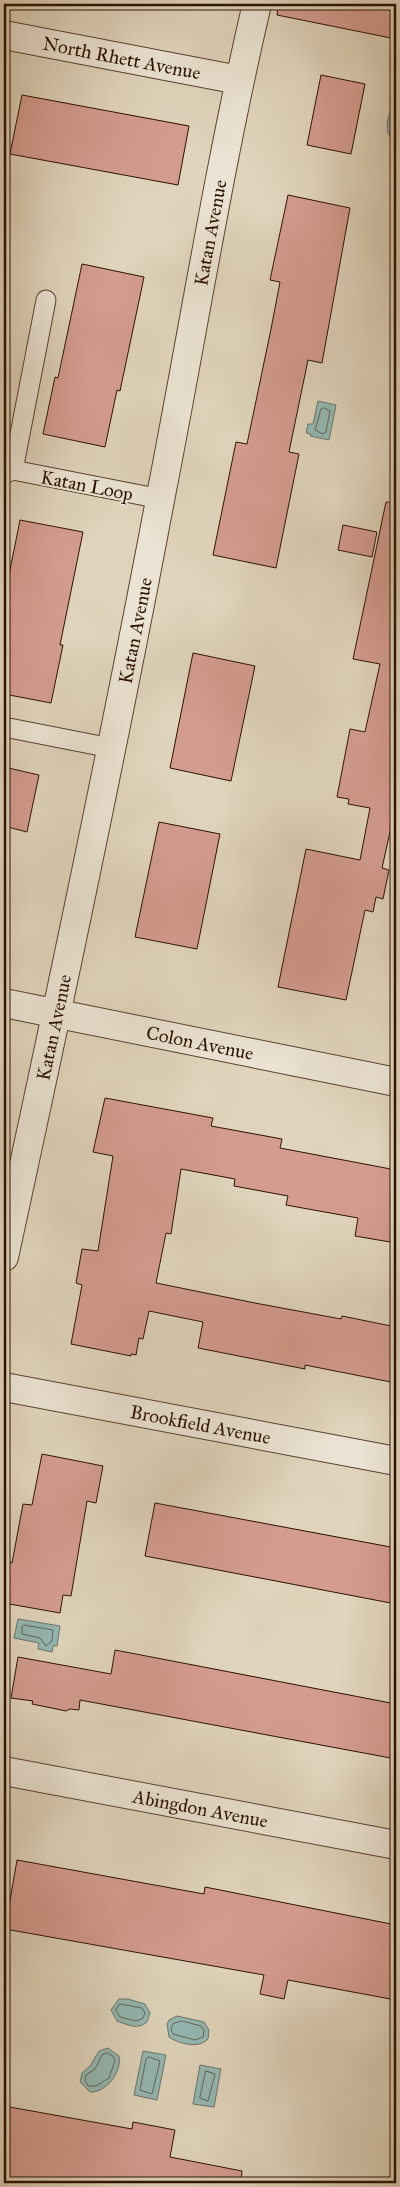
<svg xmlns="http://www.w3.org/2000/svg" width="400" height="2187" font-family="'IM FELL Great Primer',serif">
<rect width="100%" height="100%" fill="#e0d4bc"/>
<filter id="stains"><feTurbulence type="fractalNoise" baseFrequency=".004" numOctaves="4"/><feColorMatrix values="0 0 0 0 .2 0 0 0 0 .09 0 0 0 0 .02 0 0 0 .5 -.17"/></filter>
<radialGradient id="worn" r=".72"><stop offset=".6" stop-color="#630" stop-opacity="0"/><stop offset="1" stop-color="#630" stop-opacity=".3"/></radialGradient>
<!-- water -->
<g fill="#94b8b3" stroke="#6a766c">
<path d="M396 101V141C381 136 388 110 396 101Z"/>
<path d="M318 401 336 405 329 440 310 436 311 434 306 433 308 424H313Z"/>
<path d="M18 1619 60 1626 57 1646H53L52 1652 38 1649 39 1643 14 1638Z"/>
<path d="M119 1999H128L145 2004 150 2013 147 2022C138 2030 128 2025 117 2021L111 2010Z"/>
<path d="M177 2016 204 2022 209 2030 208 2039C199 2049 179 2044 169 2037L167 2024 169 2020Z"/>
<path d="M108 2048 119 2056C122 2072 106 2093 90 2092L80 2082 82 2073 90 2066 99 2051Z"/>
<path d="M143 2051 166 2055 157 2100 134 2095Z"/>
<path d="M200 2065 221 2069 214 2107 193 2104Z"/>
</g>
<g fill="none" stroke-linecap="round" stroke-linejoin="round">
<!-- shore -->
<g stroke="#60655a" stroke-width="1">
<path d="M324 408 330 411 326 432 323 434 315 430 321 409Z"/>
<path d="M24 1625 53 1630 52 1641 46 1646 40 1638 22 1634V1627Z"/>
<path d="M120 2004 142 2008 145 2013 143 2018 136 2021 120 2017 116 2010Z"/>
<path d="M182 2021 201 2026 204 2030 203 2037 195 2040 173 2034 171 2029 173 2024Z"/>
<path d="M107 2053 113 2056 115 2061 109 2078 96 2086H88L85 2081 86 2075 95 2069 102 2055Z"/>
<path d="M149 2057 160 2061 152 2094 140 2090 146 2059Z"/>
<path d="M206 2071 215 2074 208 2101 200 2098Z"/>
</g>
</g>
<!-- building -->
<g fill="#d49c8f" stroke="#2c1201">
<path d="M278 4H396V39L277 15Z"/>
<path d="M321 75 365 84 351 154 307 145Z"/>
<path d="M22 95 189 126 178 185 10 154Z"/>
<path d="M288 195 350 208 322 363 308 360 289 452 299 454 276 568 213 555 236 442 247 444 271 329 280 282 270 280Z"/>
<path d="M82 264 144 277 120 391 117 390 105 447 43 434 55 377 58 378Z"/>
<path d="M386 502 396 503V805L382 868 389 870 383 899 376 897 373 912 365 910 346 1000 278 987 306 849 360 860 370 808 348 804 349 799 337 797 350 729 365 732 380 664 353 659Z"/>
<path d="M20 520 83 532 60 645H63L51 703 4 694V600Z"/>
<path d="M343 525 377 532 372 557 338 550Z"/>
<path d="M193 653 255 666 231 781 170 768Z"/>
<path d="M4 767 39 775 27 832 4 826Z"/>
<path d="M159 822 220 834 197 949 135 937Z"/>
<path d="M105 1098 213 1118 211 1126 282 1139 280 1148 396 1170V1243L355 1236 358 1218 286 1205 288 1196 234 1186 235 1179 181 1169 171 1234 166 1233 156 1283 255 1303 341 1319 342 1316 396 1327V1383L305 1365V1369L198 1348 203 1322 149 1311 143 1339 139 1338 136 1355 131 1354V1356L71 1344 82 1285 76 1283 82 1249 98 1251 113 1156 93 1152Z"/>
<path d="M42 1454 103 1466 96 1503 87 1501 71 1596 63 1595 60 1613 4 1603V1561L12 1563 23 1504 32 1505Z"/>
<path d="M155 1503 396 1548V1604L145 1556Z"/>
<path d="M115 1650 396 1704V1759L80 1700 79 1710 70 1709 66 1711 32 1704 33 1701 11 1698 18 1657 111 1674Z"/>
<path d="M17 1860 204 1894 205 1887 396 1925V2000L288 1980 284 1999 260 1994 264 1975 5 1929Z"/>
<path d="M4 2106 132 2129 133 2122 175 2130 170 2157 242 2171 241 2183H27L4 2179Z"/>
</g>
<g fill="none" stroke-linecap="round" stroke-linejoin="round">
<defs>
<g id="lane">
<path d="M13 470 46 300"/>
<path d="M4 474 13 470 161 499"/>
<path d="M4 727 111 748"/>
</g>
<g id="street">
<path id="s1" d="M4 35 239 80"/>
<path id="s2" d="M4 1003 396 1082"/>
<path id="s3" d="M4 1257C59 1004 113 750 161 495 193 332 219 166 257 4"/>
<path id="s4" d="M4 1387 396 1461"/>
<path id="s5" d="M4 1771 396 1845"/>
</g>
</defs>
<!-- lane casing -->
<use href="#lane" stroke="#594230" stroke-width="21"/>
<!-- street casing -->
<use href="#street" stroke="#594230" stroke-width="30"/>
<!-- lane -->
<use href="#lane" stroke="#ebe3d3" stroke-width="19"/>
<!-- street -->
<use href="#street" stroke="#ebe3d3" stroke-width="28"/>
</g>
<g text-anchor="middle" stroke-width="4" stroke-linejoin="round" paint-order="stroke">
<!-- street labels -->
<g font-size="19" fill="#2c1201" stroke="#ebe3d3">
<text dy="7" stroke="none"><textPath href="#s1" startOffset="120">North Rhett Avenue</textPath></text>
<text dy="7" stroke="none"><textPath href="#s3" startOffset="1045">Katan Avenue</textPath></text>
<text transform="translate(87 485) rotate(11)" y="7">Katan Loop</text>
<text dy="7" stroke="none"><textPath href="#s3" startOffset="640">Katan Avenue</textPath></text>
<text dy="7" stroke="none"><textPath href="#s3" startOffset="235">Katan Avenue</textPath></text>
<text dy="7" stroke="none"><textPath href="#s2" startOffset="200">Colon Avenue</textPath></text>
<text dy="7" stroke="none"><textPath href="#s4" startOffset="200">Brookfield Avenue</textPath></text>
<text dy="7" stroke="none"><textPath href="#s5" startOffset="200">Abingdon Avenue</textPath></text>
</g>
</g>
<!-- margin -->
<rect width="400" height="2187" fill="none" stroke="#e0d4bc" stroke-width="20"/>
<rect x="5" y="5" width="390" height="2177" fill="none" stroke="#2c1201" stroke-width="2.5"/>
<rect x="10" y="10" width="380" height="2167" fill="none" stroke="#2c1201"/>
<rect width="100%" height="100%" filter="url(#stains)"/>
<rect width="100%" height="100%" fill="url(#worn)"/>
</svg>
